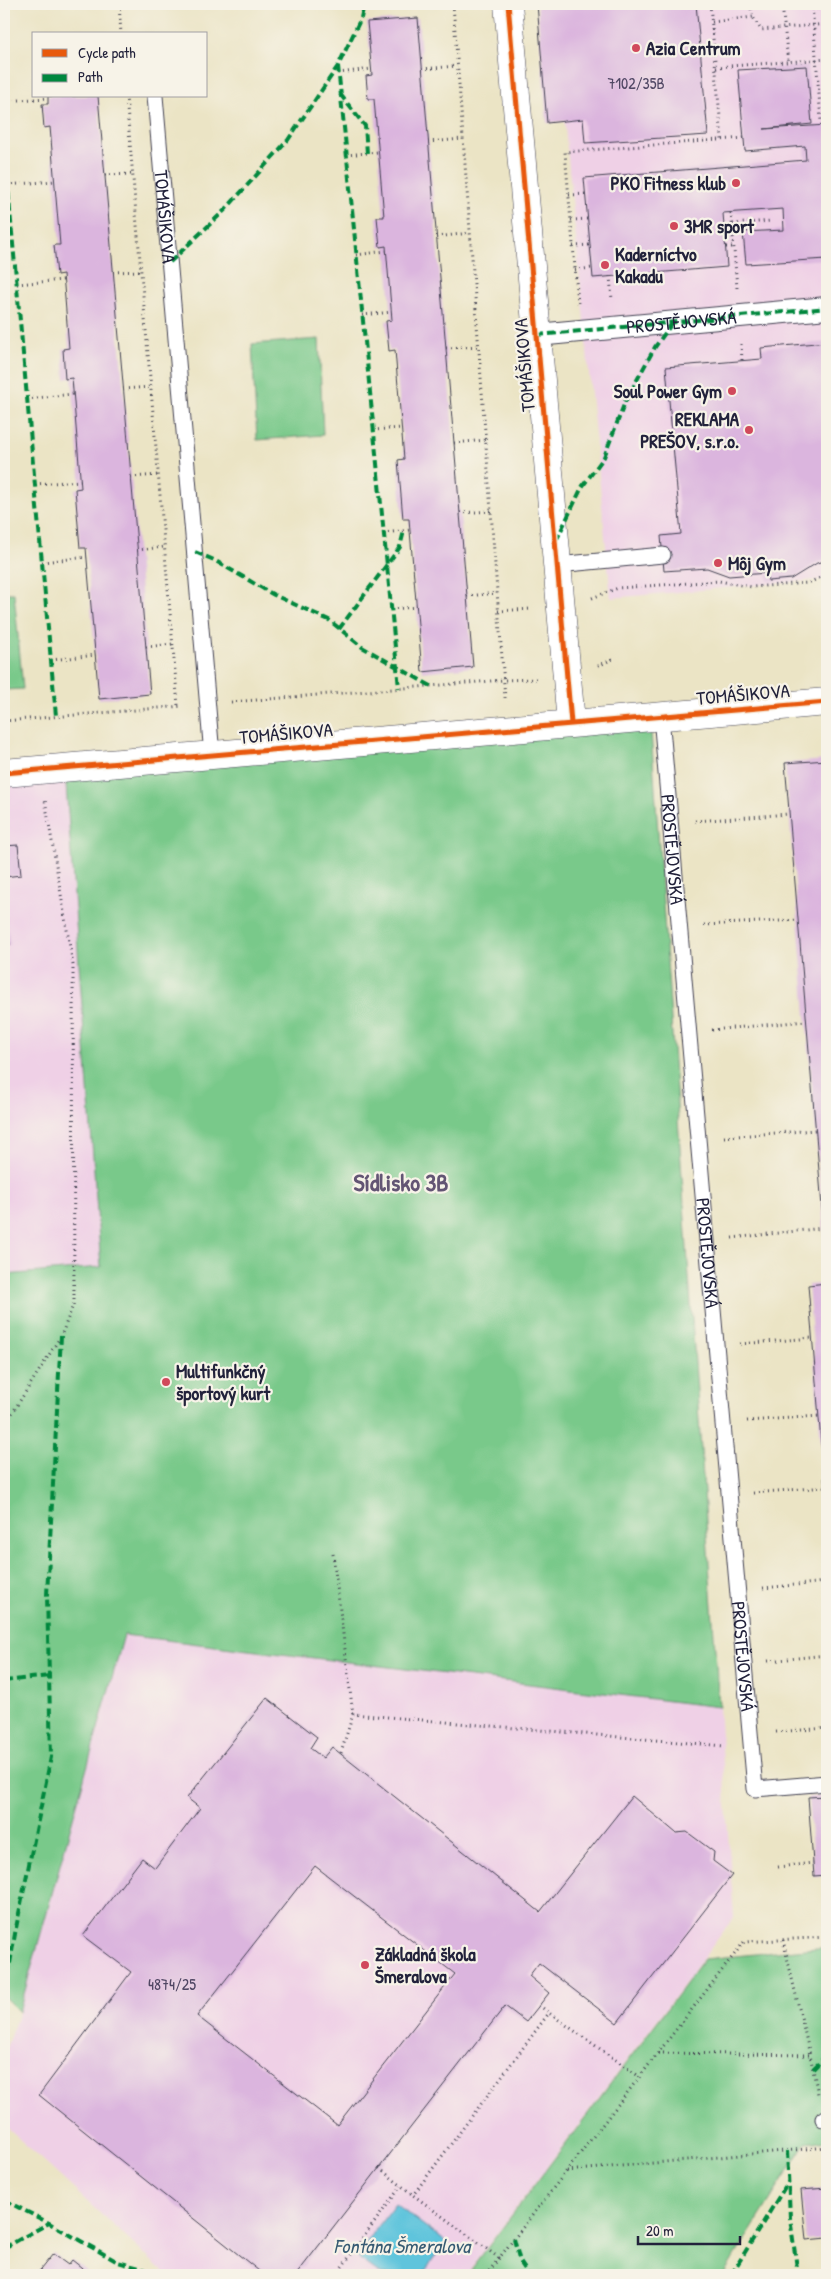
<svg xmlns="http://www.w3.org/2000/svg" width="831" height="2279" font-family="'Patrick Hand',sans-serif">
<rect width="100%" height="100%" fill="#f7f3e8"/>
<filter id="ink" filterUnits="userSpaceOnUse"><feTurbulence type="fractalNoise" baseFrequency=".02" numOctaves="2"/><feDisplacementMap in="SourceGraphic" scale="10" xChannelSelector="R" yChannelSelector="G"/><feConvolveMatrix kernelMatrix="1 2 1 2 8 2 1 2 1" color-interpolation-filters="sRGB"/></filter>
<filter id="wash" filterUnits="userSpaceOnUse"><feTurbulence type="fractalNoise" baseFrequency=".0096" numOctaves="4" result="noise"/><feDisplacementMap in="SourceGraphic" scale="20" xChannelSelector="R" yChannelSelector="G"/><feGaussianBlur stdDeviation="1.12" result="paint"/><feColorMatrix in="noise" values="0 0 0 0 0 0 0 0 0 0 0 0 0 0 0 0 0 1.4 0 .05"/><feComposite in="paint" operator="in"/></filter>
<g filter="url(#wash)">
<rect width="100%" height="100%" fill="#ebe4c5"/>
<!-- built -->
<g fill="#efd0e6">
<path d="M553 4H827V579L611 598Z"/>
<path d="M65 771 101 1267 4 1275V777Z"/>
<path d="M123 1635 719 1707 734 1917 466 2275H167L4 2125V2053L19 2012Z"/>
</g>
<!-- green -->
<g fill="#79c98a" stroke="#4e7662">
<path d="M319 339 323 435 257 440 252 344Z"/>
<path d="M4 593H14L23 689 4 690Z"/>
<path d="M650 717 719 1707 124 1635 19 2012 4 1997V1275L101 1267 65 771Z"/>
<path d="M827 1947V2140L806 2143 723 2275H467L704 1959Z"/>
</g>
<!-- water -->
<path fill="#5ec4dc" stroke="#40738c" d="M395 2204 446 2242 422 2275H382L356 2256Z"/>
<g id="blocks">
<!-- building -->
<g fill="#dbb5de" fill-rule="evenodd">
<path d="M537 4H696L708 135 585 143 583 119 547 123Z"/>
<path d="M418 18 473 667 422 672 409 519H403L398 460 404 459 395 350 389 351 386 321 392 320 386 246 380 247 377 217H384L374 99H368L366 76 372 75 367 22Z"/>
<path d="M807 66 812 124 764 129 827 125V259L746 264 743 232 784 230 783 209 723 213 727 267 593 278 584 178 806 160 805 146 745 151 738 70Z"/>
<path d="M48 96H98L150 694 99 699 86 548H80L75 489 81 488 72 378 65 379 63 349 69 348 63 274 57 275 54 245H60L50 127 44 128 42 104H48Z"/>
<path d="M827 342V560L817 563 791 579 768 581 767 573 729 576 707 568 664 571 661 536 681 534 666 367 762 359 761 348Z"/>
<path d="M827 760V1255H826L785 763Z"/>
<path d="M18 845 21 875 4 877V846Z"/>
<path d="M4 899 10 945H4Z"/>
<path d="M827 1283V1503H826L808 1285Z"/>
<path d="M267 1698 317 1737 310 1748 323 1758 332 1747 540 1912 632 1796 676 1833 687 1832 714 1852 713 1861 732 1875 617 2023 539 1963 529 1976 549 1993 526 2022 505 2006 296 2275H264L39 2095 131 1972 83 1936 142 1858 155 1868 200 1808 187 1798ZM315 1866 455 1974 337 2125 197 2016Z"/>
<path d="M827 1796V1875L814 1876 808 1797Z"/>
<path d="M827 2188V2238L806 2240 801 2190Z"/>
<path d="M53 2254 68 2265 72 2260 91 2275H36Z"/>
</g>
</g>
</g>
<g filter="url(#ink)">
<use href="#blocks" fill-opacity="0" stroke="#403f50" stroke-width="1"/>
<g fill="none" stroke-linecap="round" stroke-linejoin="round">
<defs>
<g id="service">
<path id="s1" d="M155 96 212 755"/>
<path d="M557 565 663 555"/>
<path id="s2" d="M661 716 755 1789 827 1783"/>
<path d="M823 2119 827 2118"/>
</g>
<path id="pedestrian" d="M537 335 827 308"/>
<g id="minor">
<path d="M508 4 571 723"/>
<path d="M4 773 827 702"/>
</g>
</defs>
<!-- service casing -->
<use href="#service" stroke="#403f50" stroke-width="17"/>
<!-- pedestrian casing -->
<use href="#pedestrian" stroke="#403f50" stroke-width="24"/>
<!-- minor casing -->
<use href="#minor" stroke="#403f50" stroke-width="29"/>
<!-- path -->
<g stroke="#403f50" stroke-width="3" stroke-dasharray="1 4" stroke-linecap="butt">
<path d="M119 4 121 34"/>
<path d="M453 4 505 698"/>
<path d="M710 4 722 140"/>
<path d="M750 4 753 17 761 30 827 24"/>
<path d="M782 4 788 62"/>
<path d="M798 4 812 9 827 8"/>
<path d="M812 4 821 121H827"/>
<path d="M712 22 753 17"/>
<path d="M700 48 714 46"/>
<path d="M716 67 827 59"/>
<path d="M422 69 457 66"/>
<path d="M338 73 371 69"/>
<path d="M126 96 178 706"/>
<path d="M4 101 48 98"/>
<path d="M428 142 463 139"/>
<path d="M346 155 378 152"/>
<path d="M105 175 133 174"/>
<path d="M7 185 55 181"/>
<path d="M569 195 586 194"/>
<path d="M731 213 732 224"/>
<path d="M571 220 588 219"/>
<path d="M436 237 470 233"/>
<path d="M573 246 590 245"/>
<path d="M726 247H734"/>
<path d="M356 255 386 251"/>
<path d="M575 270 592 268"/>
<path d="M113 272 141 271"/>
<path d="M610 276 612 300"/>
<path d="M17 284 63 280"/>
<path d="M737 288 732 224 772 221"/>
<path d="M578 303 565 152 744 138"/>
<path d="M362 315 392 312"/>
<path d="M741 344 742 360"/>
<path d="M446 348 479 346"/>
<path d="M123 389 151 387"/>
<path d="M27 399 73 394"/>
<path d="M373 430 402 428"/>
<path d="M454 443 486 440"/>
<path d="M131 477 158 475"/>
<path d="M35 484 81 481"/>
<path d="M460 513 491 511"/>
<path d="M383 533 410 530"/>
<path d="M137 550 164 547"/>
<path d="M42 562 87 557"/>
<path d="M467 596 497 593"/>
<path d="M592 598 618 588 719 581 752 587 808 583 827 575"/>
<path d="M391 609 417 607"/>
<path d="M498 611 530 609"/>
<path d="M146 647 172 644"/>
<path d="M51 660 96 655"/>
<path d="M598 666 615 658"/>
<path d="M231 702 504 680 536 679"/>
<path d="M4 721 183 706"/>
<path d="M695 821 789 814"/>
<path d="M704 925 798 920"/>
<path d="M712 1030 806 1021"/>
<path d="M724 1137 815 1130"/>
<path d="M732 1238 824 1228"/>
<path d="M740 1344 812 1338"/>
<path d="M747 1421 819 1416"/>
<path d="M4 1426 61 1336 74 1303 73 965 45 800"/>
<path d="M753 1493 825 1487"/>
<path d="M333 1554 353 1714"/>
<path d="M763 1588 827 1582"/>
<path d="M768 1661 827 1655"/>
<path d="M776 1732 827 1728"/>
<path d="M341 1753 353 1714 725 1746"/>
<path d="M778 1867 813 1863"/>
<path d="M783 1940 810 2055"/>
<path d="M539 2005 549 2013"/>
<path d="M658 2053 810 2055 818 2094"/>
<path d="M379 2168 413 2195"/>
<path d="M567 2171 827 2147V2144"/>
<path d="M499 2258 413 2195 549 2013 640 2077"/>
<path d="M336 2275 401 2186"/>
<path d="M486 2275 744 1942 827 1937"/>
</g>
<!-- service -->
<use href="#service" stroke="#fff" stroke-width="15"/>
<!-- pedestrian -->
<use href="#pedestrian" stroke="#fff" stroke-width="22"/>
<!-- minor -->
<use href="#minor" stroke="#fff" stroke-width="28"/>
<!-- quiet -->
<g stroke="#00873e" stroke-width="4" stroke-dasharray="8 4" stroke-linecap="butt">
<path d="M338 66 399 688"/>
<path d="M340 94 365 126 367 153"/>
<path d="M4 145 56 716"/>
<path d="M170 262 226 209 288 140 338 66 361 18 364 4"/>
<path id="s3" d="M537 335 827 308"/>
<path d="M556 541 582 487 604 457 625 402 655 347 673 322"/>
<path d="M195 552 214 560 274 595 329 620 362 647 431 686"/>
<path d="M339 629 400 547 404 531"/>
<path d="M4 1681 49 1676"/>
<path d="M4 1999 16 1928 51 1757 47 1595 61 1336"/>
<path d="M813 2069 827 2055"/>
<path d="M787 2151 790 2218 798 2275"/>
<path d="M4 2200 49 2223"/>
<path d="M514 2239 520 2262 529 2275"/>
<path d="M4 2248 49 2223 118 2262 164 2275"/>
<path d="M731 2275 788 2182"/>
</g>
<defs>
<g id="cycleway">
<path d="M508 4 571 723"/>
<path d="M4 773 827 702"/>
</g>
</defs>
<!-- cycleway casing -->
<use href="#cycleway" stroke="#f7f3e8" stroke-width="8"/>
<!-- cycleway -->
<use href="#cycleway" stroke="#e8590c" stroke-width="5"/>
</g>
</g>
<!-- markers -->
<g fill="#d1495b" stroke="#f7f3e8" stroke-width="2">
<circle cx="636" cy="48" r="5"/>
<circle cx="736" cy="183" r="5"/>
<circle cx="674" cy="226" r="5"/>
<circle cx="605" cy="265" r="5"/>
<circle cx="732" cy="391" r="5"/>
<circle cx="749" cy="430" r="5"/>
<circle cx="718" cy="563" r="5"/>
<circle cx="166" cy="1382" r="5"/>
<circle cx="365" cy="1965" r="5"/>
</g>
<g text-anchor="middle" stroke-width="4.5" stroke-linejoin="round" paint-order="stroke">
<!-- number labels -->
<g font-size="16" fill="#504764">
<text x="636" y="89">7102/35B</text>
<text x="172" y="1990">4874/25</text>
</g>
<!-- poi labels -->
<g font-size="19" font-weight="bold" fill="#22223b" stroke="#f7f3e8" text-anchor="start">
<text x="646" y="55">Azia Centrum</text>
<text x="726" y="190" text-anchor="end">PKO Fitness klub</text>
<text x="684" y="233">3MR sport</text>
<text x="615" y="261">Kaderníctvo<tspan x="615" dy="22">Kakadu</tspan></text>
<text x="722" y="398" text-anchor="end">Soul Power Gym</text>
<text x="739" y="426" text-anchor="end">REKLAMA<tspan x="739" dy="22">PREŠOV, s.r.o.</tspan></text>
<text x="728" y="570">Môj Gym</text>
<text x="176" y="1378">Multifunkčný<tspan x="176" dy="22">športový kurt</tspan></text>
<text x="375" y="1961">Základná škola<tspan x="375" dy="22">Šmeralova</tspan></text>
</g>
<!-- street labels -->
<g font-size="19" fill="#22223b" stroke="#f7f3e8">
<text dy="7" stroke="none"><textPath href="#s1" startOffset="121">TOMÁŠIKOVA</textPath></text>
<text dy="7" stroke="none"><textPath href="#s3" startOffset="145">PROSTĚJOVSKÁ</textPath></text>
<text transform="translate(524 365) rotate(-95)" y="7">TOMÁŠIKOVA</text>
<text transform="translate(743 694) rotate(-5)" y="7">TOMÁŠIKOVA</text>
<text transform="translate(286 733) rotate(-5)" y="7">TOMÁŠIKOVA</text>
<text dy="7" stroke="none"><textPath href="#s2" startOffset="134">PROSTĚJOVSKÁ</textPath></text>
<text dy="7" stroke="none"><textPath href="#s2" startOffset="539">PROSTĚJOVSKÁ</textPath></text>
<text dy="7" stroke="none"><textPath href="#s2" startOffset="944">PROSTĚJOVSKÁ</textPath></text>
</g>
<!-- water labels -->
<g font-size="20" font-style="italic" fill="#375b73" stroke="#f7f3e8">
<text x="402" y="2253">Fontána Šmeralova</text>
</g>
<!-- district labels -->
<g font-size="24" font-weight="bold" fill="#635574" stroke="#f7f3e8">
<text x="401" y="1191">Sídlisko 3B</text>
</g>
</g>
<!-- margin -->
<rect width="831" height="2279" fill="none" stroke="#f7f3e8" stroke-width="20"/>
<!-- legend -->
<rect x="32" y="32" width="175" height="65" fill="#f7f3e8" stroke="#a29fa3"/>
<rect x="42" y="49" width="25" height="8" fill="#e8590c" stroke="#a29fa3"/>
<text x="78" y="58" font-size="15" fill="#22223b">Cycle path</text>
<rect x="42" y="74" width="25" height="8" fill="#00873e" stroke="#a29fa3"/>
<text x="78" y="82" font-size="15" fill="#22223b">Path</text>
<!-- scale -->
<path d="M638 2236v8h102v-8" fill="none" stroke="#22223b" stroke-width="2.5"/>
<text x="646" y="2236" font-size="15" fill="#22223b" stroke="#f7f3e8" stroke-width="4" paint-order="stroke">20 m</text>
</svg>
